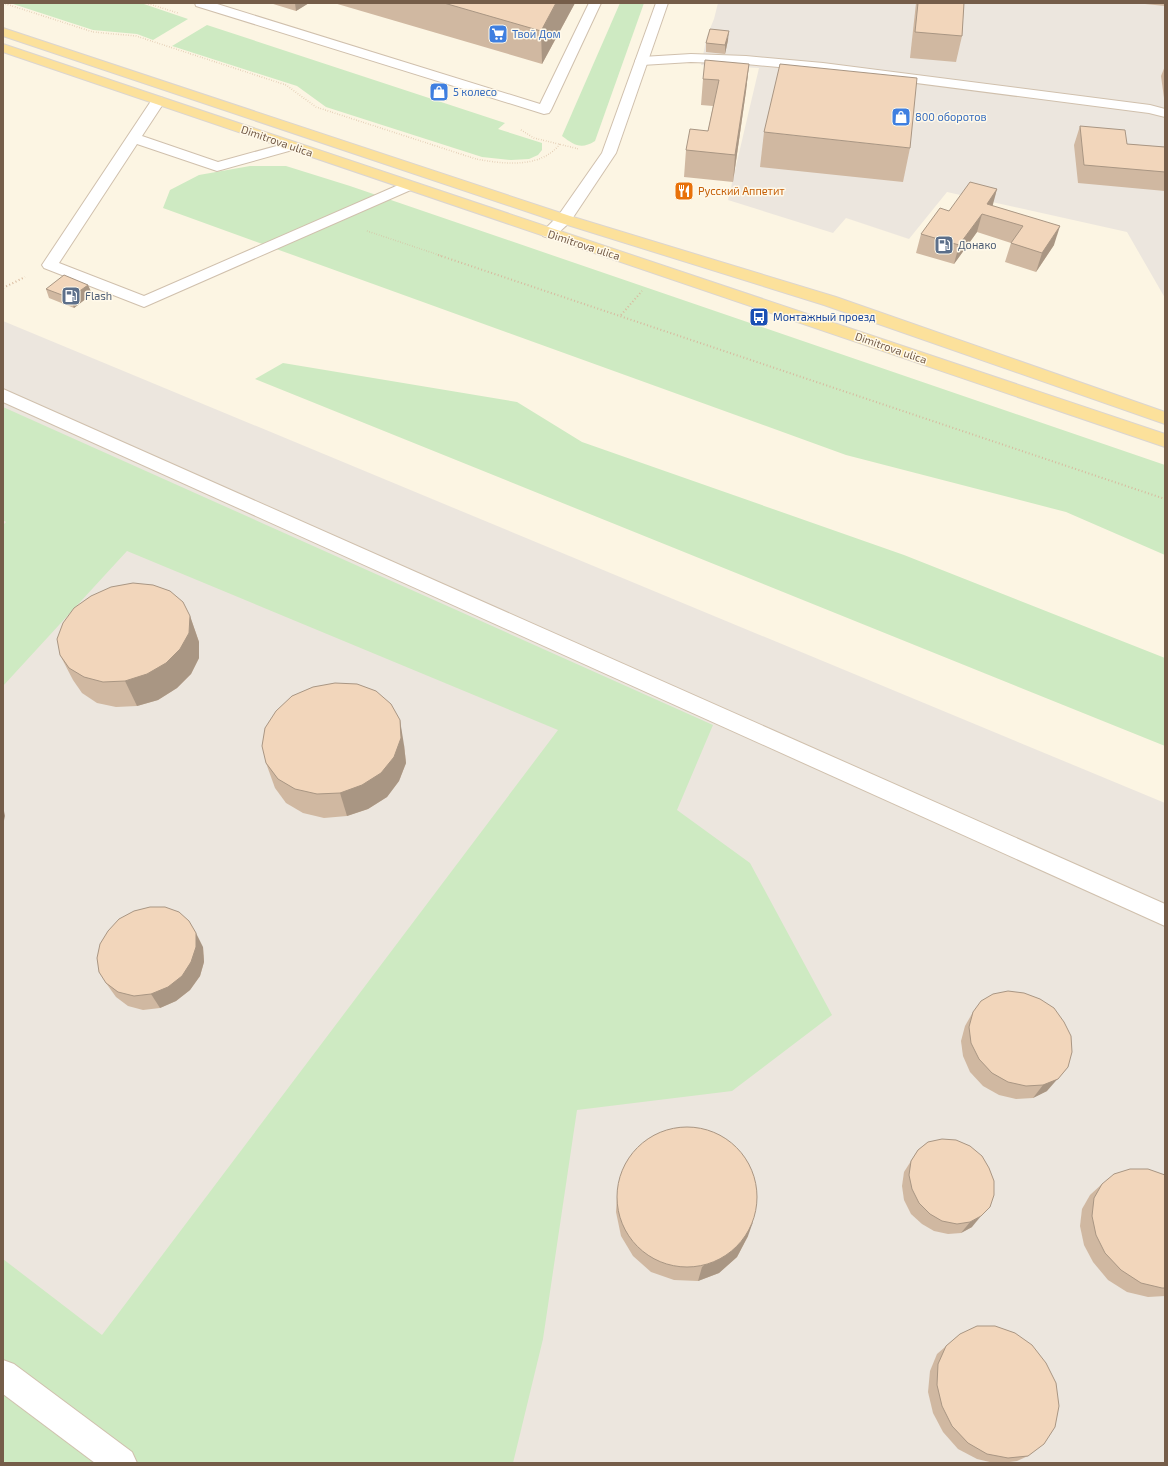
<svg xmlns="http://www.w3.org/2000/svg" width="1168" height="1466" font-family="'Exo 2',sans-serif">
<rect width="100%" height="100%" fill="#fcf5e3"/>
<!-- industrial -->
<g fill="#ece6de">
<path d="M718 3H1165V298L1127 232 947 192 909 239 846 218 833 233 728 200 759 68 701 65 707 36 714 19Z"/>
<path d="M3 321 1165 803V1463H3Z"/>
</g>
<!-- green -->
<g fill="#ceeac2">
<path d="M10 3H141L188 19 153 40 137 34 93 30Z"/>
<path d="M620 3H644L595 141C581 150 574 145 562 136Z"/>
<path d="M207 25 505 123 498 129 542 143V150L538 155 529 159 511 160 482 157 326 107 297 86 172 46Z"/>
<path d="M250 166H286L350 186 1165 465V555L1066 512 846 455 163 208 170 190 199 175Z"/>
<path d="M283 363 517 402 582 442 904 555 1165 658V746L255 379Z"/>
<path d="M3 407 713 725 677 810 750 863 832 1015 732 1091 577 1110 543 1339 513 1463H3V1259L102 1335 558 730 127 551 3 686V525L6 522 3 520Z"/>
</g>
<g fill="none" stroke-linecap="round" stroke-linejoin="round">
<defs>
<g id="lane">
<path d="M195 3H214L540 104 589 3H601L551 110 549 113 544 114 196 6Z"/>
<path d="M691 54 746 56 823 63 1150 105 1165 109V117L1149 113 823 71 746 64 691 62 642 65 637 64 635 61 637 58 642 57Z"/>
<path d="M158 97 163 98 165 101 142 136 218 162 291 142 296 143 298 146 296 149 217 171 137 144 59 263 144 296 403 183 408 181 413 183 416 186 413 189 144 307 44 268 42 265 151 101 153 98Z"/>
<path d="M3 389 1165 904V926L3 402Z"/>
<path d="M3 1360 14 1364 132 1452 137 1463H95L3 1394Z"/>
</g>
<path id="street" d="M656 3H668L616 153 570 222 555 236 549 238 543 236 541 233 558 216 602 153Z"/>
<g id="primary">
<path d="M3 28 570 216 836 297 1165 412V424L824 305 558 222 3 36Z"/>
<path d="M3 44 1165 434V447L3 52Z"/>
</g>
</defs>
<!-- lane casing -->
<use href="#lane" stroke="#d0c0ad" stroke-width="2"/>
<!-- street casing -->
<use href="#street" stroke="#d0c0ad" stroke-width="2"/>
<!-- primary casing -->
<use href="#primary" stroke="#dbd5d0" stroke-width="2"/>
<!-- path-far1 -->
<g stroke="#d7b99e" stroke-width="1.5" stroke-dasharray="0.5 2" stroke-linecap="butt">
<path d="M3 3 93 32 136 36 286 85 316 107 476 159C504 164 540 169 560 144"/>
<path d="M146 3 178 13"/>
<path d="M521 130 534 138 579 149"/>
<path d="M367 231 442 256"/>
</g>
<!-- path -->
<g stroke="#d7b99e" stroke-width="2" stroke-dasharray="1 2.5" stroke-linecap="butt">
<path d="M438 255 1165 499"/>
<path d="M3 288 25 277"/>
<path d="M621 315 642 291"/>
</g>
<!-- lane -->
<use href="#lane" fill="#fff" fill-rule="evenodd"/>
<!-- street -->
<use href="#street" fill="#fff" fill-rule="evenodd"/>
<!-- primary -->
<use href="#primary" fill="#fce19b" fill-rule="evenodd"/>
</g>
<!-- wall -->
<g fill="#d0b8a1">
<path d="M270 3H309L296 11Z"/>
<path d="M334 3H575L542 64Z"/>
<path d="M916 3H964L962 36 956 62 910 58Z"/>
<path d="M1135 3H1165V6Z"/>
<path d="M728 40 725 54 706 52V43Z"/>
<path d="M749 64 746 91 733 182 684 177 686 150 708 131 713 106 701 105 703 79Z"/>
<path d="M1165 66V98H1164L1161 76Z"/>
<path d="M1080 126 1127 144 1165 147V191L1078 183 1074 145Z"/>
<path d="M764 132 910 148 903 182 760 167Z"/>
<path d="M997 189 992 205 1054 245 1036 272 1005 262 1011 243 977 232 954 264 916 253 921 234 949 211Z"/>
<path d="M88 285 92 294 74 308 49 298 46 289Z"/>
<path d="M190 616 199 642V658L191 674 177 688 158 700 137 706 116 707 97 703 82 693 73 680 60 655Z"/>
<path d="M404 745 406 763 399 781 387 797 368 809 347 816 324 818 303 813 286 803 275 788 266 763Z"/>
<path d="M203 947 204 962 200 976 190 990 176 1001 160 1008 143 1010 128 1006 116 997 106 983Z"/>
<path d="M1054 1008 1047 1091 1033 1098 1016 1099 999 1095 983 1086 970 1072 963 1056 961 1041 965 1026 973 1012Z"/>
<path d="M928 1142 972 1227 961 1233 948 1234 934 1231 922 1224 911 1214 904 1200 902 1186 904 1172 918 1150Z"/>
<path d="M1165 1175V1296L1148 1297 1127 1292 1108 1280 1093 1262 1084 1245 1080 1226 1082 1209 1090 1195 1102 1184Z"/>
<path d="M617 1197 748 1236 737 1257 719 1273 698 1281 674 1280 651 1272 633 1256 621 1236 616 1212Z"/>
<path d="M960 1334 1028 1456 1017 1461 1002 1463H994L977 1459 958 1449 943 1432 933 1413 928 1392 930 1371 937 1354Z"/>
</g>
<!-- shaded-wall -->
<g fill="#a99683">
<path d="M295 3H309L296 11Z"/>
<path d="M556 3H575L542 64 541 31Z"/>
<path d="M729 31 728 40 725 54V45Z"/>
<path d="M749 64 746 91 733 182 735 155Z"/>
<path d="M997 189 992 208 987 204Z"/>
<path d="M982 214 977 232 954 264 959 245Z"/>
<path d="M1060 226 1054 245 1036 272 1042 253Z"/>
<path d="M88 285 92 294 74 308 70 298Z"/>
<path d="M190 616 199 642V658L191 674 177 688 158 700 137 706 125 681Z"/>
<path d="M400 720 404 745 406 763 399 781 387 797 368 809 347 816 340 793Z"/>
<path d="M3 806 5 816 3 825Z"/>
<path d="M196 933 203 947 204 962 200 976 190 990 176 1001 160 1008 151 994Z"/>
<path d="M1068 1067 1047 1091 1033 1098 1043 1085Z"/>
<path d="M981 1216 972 1227 961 1233 970 1222Z"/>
<path d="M753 1222 748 1236 737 1257 719 1273 698 1281 702 1267Z"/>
</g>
<!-- building -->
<g fill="#f2d6bb" stroke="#a99683">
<path d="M444 3H556L541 31Z"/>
<path d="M918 3H964L962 36 915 32Z"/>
<path d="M710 29 729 31 725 45 706 43Z"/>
<path d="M705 60 749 64 735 155 686 150 690 129 708 131 719 80 703 79Z"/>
<path d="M780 64 917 78 910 148 764 132Z"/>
<path d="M1080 126 1125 130 1127 144 1165 147V172L1084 165Z"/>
<path d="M970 182 997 189 987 204 1060 226 1042 253 1011 243 1023 226 982 214 959 245 921 234 940 208 949 211Z"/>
<path d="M64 275 88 285 70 298 46 289Z"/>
<path d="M133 583 153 585 170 591 183 602 190 616 189 633 180 649 166 663 147 674 125 681 103 682 84 677 69 668 60 655 57 639 63 623 74 608 91 596 111 587Z"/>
<path d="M335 683 357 684 376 691 391 704 400 720 401 738 394 757 381 773 362 785 340 793 317 794 295 789 278 779 266 763 262 746 265 728 276 711 292 696 313 687Z"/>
<path d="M150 907H165L179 912 189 921 196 933V947L191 962 182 976 168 987 151 994 134 996 118 992 106 983 99 972 97 958 100 944 108 931 119 919 134 911Z"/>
<path d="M1008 991 1024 993 1040 999 1054 1008 1064 1022 1071 1036 1072 1052 1068 1067 1058 1079 1043 1085 1026 1086 1008 1082 992 1073 979 1059 971 1043 969 1027 973 1012 981 1001 993 994Z"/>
<circle cx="687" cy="1197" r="70"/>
<path d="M942 1139 956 1140 970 1146 982 1156 989 1168 994 1181V1195L990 1207 981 1216 970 1222 957 1224 942 1221 930 1214 919 1203 912 1189 909 1175 911 1161 918 1150 928 1142Z"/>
<path d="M1130 1169H1148L1165 1175V1288H1162L1141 1283 1121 1270 1105 1253 1096 1235 1092 1216 1094 1198 1102 1184 1114 1174Z"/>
<path d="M977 1326H995L1015 1333 1032 1345 1046 1363 1056 1383 1059 1406 1055 1427 1044 1444 1028 1456 1008 1458 987 1454 968 1443 952 1426 942 1406 937 1385 938 1364 946 1346 960 1334Z"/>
</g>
<!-- icons -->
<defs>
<symbol id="supermarket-square" viewBox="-11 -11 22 22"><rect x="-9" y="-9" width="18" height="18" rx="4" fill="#3f7fe0" stroke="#fff9ea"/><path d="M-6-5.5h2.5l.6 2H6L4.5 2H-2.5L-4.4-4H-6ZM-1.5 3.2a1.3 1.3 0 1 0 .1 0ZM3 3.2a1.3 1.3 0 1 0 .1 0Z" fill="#fff"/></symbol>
<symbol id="shop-square" viewBox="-11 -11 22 22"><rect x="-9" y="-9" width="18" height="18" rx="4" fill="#3f7fe0" stroke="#fff9ea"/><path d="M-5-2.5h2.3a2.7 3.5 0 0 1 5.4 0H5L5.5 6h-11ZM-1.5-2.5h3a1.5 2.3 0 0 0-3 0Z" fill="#fff"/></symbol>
<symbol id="restaurant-square" viewBox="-11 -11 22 22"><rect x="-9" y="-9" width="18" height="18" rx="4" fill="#e8710a" stroke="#fff9ea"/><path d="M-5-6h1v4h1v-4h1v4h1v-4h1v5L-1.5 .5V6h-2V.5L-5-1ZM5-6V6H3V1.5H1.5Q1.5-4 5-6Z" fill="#fff"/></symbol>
<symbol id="fuel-square" viewBox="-11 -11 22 22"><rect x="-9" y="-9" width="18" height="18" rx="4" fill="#5c6f8a" stroke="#fff9ea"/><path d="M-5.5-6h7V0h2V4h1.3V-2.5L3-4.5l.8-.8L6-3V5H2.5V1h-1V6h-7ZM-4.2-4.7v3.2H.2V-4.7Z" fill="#fff"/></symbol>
<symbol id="bus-square" viewBox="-11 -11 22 22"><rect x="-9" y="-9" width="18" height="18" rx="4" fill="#1a4fb4" stroke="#fff9ea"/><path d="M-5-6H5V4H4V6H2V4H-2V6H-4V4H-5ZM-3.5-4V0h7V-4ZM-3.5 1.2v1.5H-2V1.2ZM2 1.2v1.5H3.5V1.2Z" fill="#fff"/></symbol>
</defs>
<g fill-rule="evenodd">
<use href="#supermarket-square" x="487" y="23" width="22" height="22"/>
<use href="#shop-square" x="428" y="81" width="22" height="22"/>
<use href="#shop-square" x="890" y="106" width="22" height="22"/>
<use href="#restaurant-square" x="673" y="180" width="22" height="22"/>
<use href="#fuel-square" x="933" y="234" width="22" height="22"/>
<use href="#fuel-square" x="60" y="285" width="22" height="22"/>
<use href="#bus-square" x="748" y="306" width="22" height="22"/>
</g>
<g text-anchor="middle" stroke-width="3" stroke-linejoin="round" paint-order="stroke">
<!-- far-shop labels -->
<g font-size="11" fill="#366cbe" stroke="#fff9ea" text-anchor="start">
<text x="512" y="38">Твой Дом</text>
<text x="453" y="96">5 колесо</text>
<text x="915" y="121">800 оборотов</text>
</g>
<!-- far-street labels -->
<g font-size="11" fill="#755d49" stroke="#fff9ea">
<text transform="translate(277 141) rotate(19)" y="4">Dimitrova ulica</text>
<text transform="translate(584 245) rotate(18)" y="4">Dimitrova ulica</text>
<text transform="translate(891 348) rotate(19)" y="4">Dimitrova ulica</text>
</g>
<!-- far-food labels -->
<g font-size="11" fill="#c56008" stroke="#fff9ea" text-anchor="start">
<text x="698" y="195">Русский Аппетит</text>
</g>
<!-- far-service labels -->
<g font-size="11" fill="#4e5e75" stroke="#fff9ea" text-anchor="start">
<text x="958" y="249">Донако</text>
<text x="85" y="300">Flash</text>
</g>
<!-- far-transit labels -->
<g font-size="11" fill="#164399" stroke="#fff9ea" text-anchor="start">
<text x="773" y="321">Монтажный проезд</text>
</g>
</g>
<!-- border -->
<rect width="1168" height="1466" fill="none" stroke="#755d49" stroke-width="8"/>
</svg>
